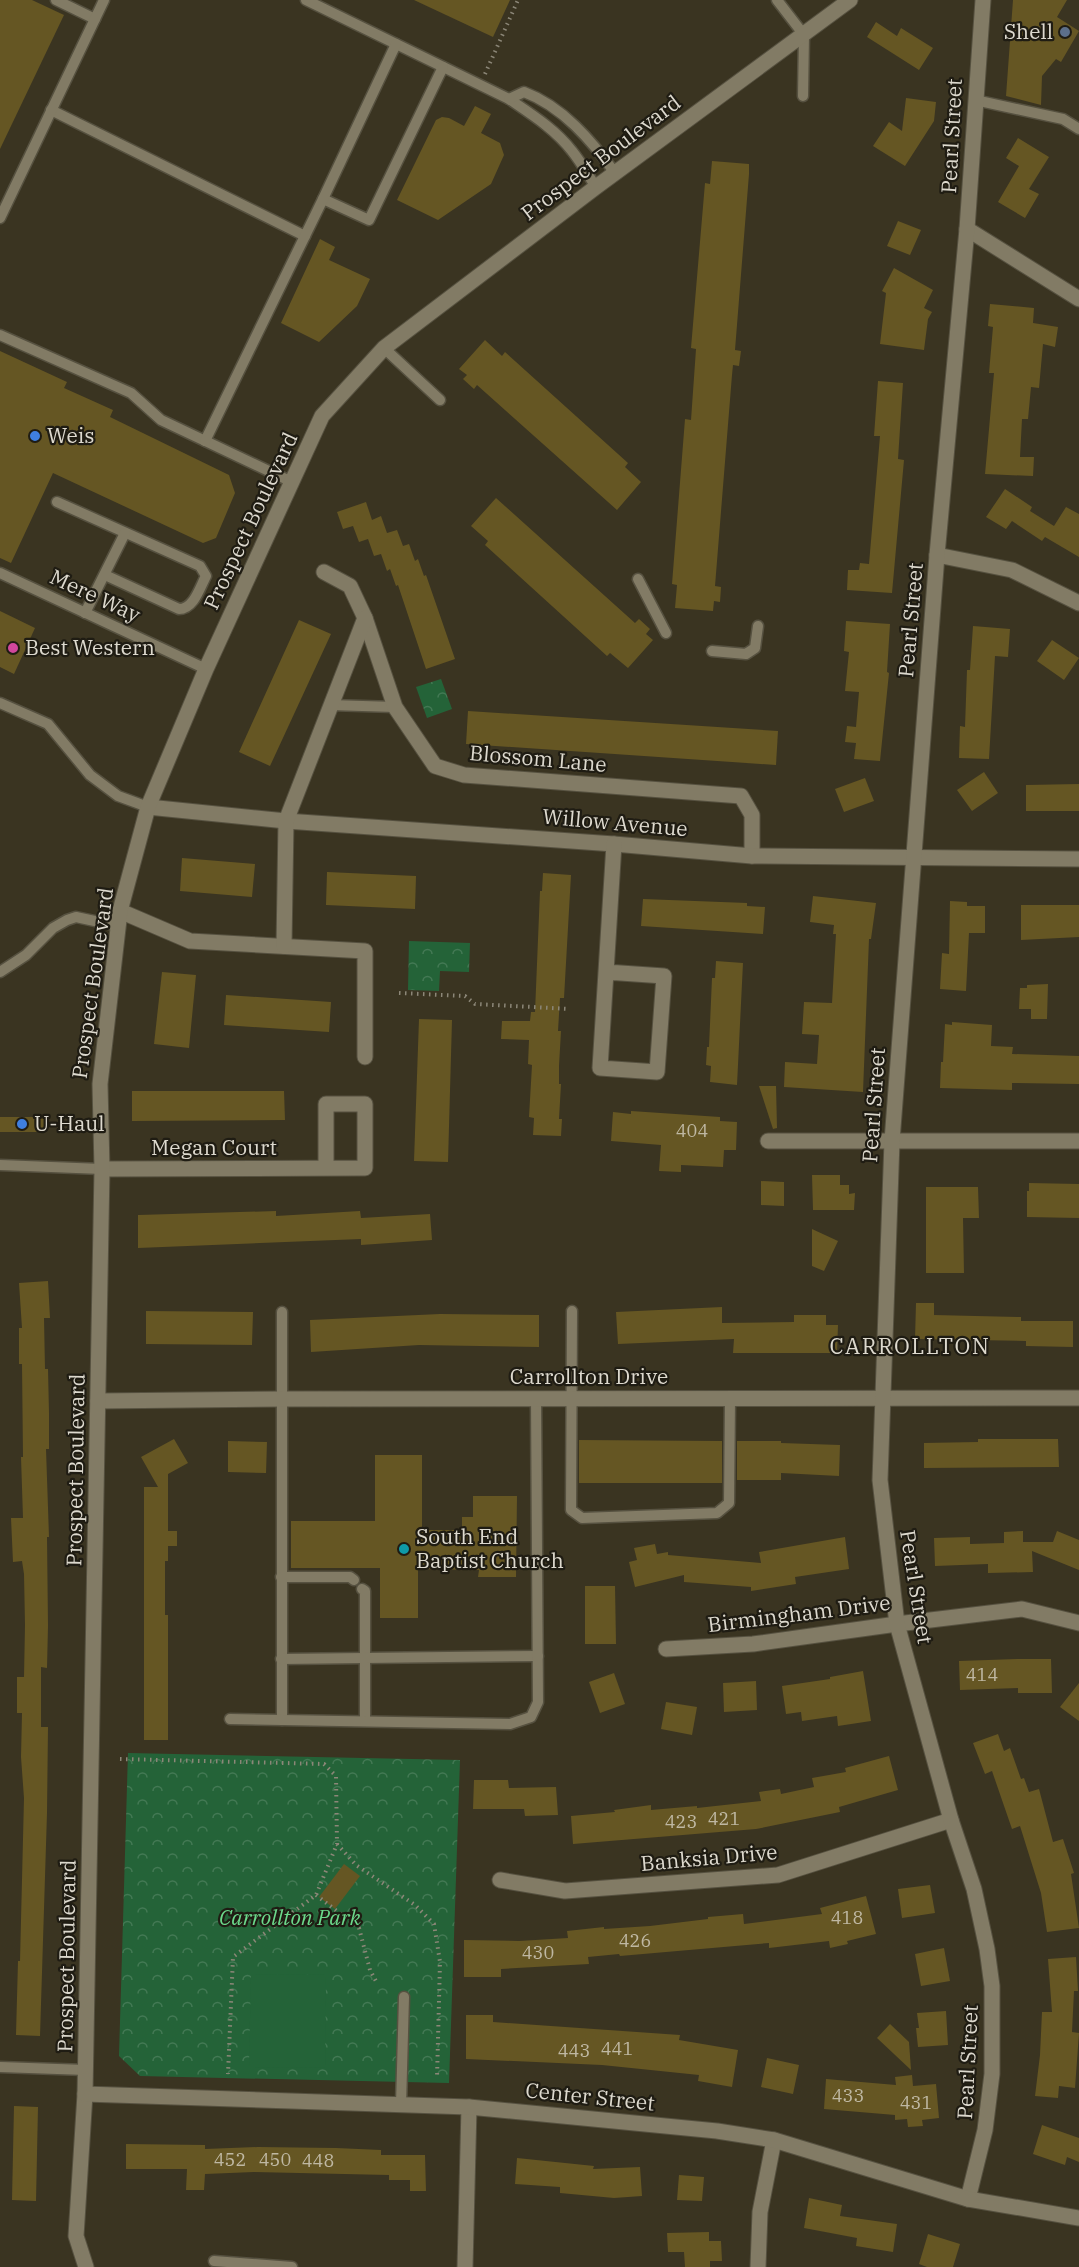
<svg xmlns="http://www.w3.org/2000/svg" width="1079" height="2267" font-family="'IBM Plex Serif',serif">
<defs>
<pattern id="park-crowns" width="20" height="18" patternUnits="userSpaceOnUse" patternTransform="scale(1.5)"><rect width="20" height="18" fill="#246338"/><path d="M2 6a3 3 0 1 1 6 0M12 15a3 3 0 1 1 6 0" fill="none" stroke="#437954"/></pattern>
</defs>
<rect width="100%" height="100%" fill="#3a3421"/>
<!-- park -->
<g fill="url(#park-crowns)">
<path d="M441 679 452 709 427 718 416 687Z"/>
<path d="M409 941 470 943 469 972 440 971 439 991 408 990Z"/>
<path d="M128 1753 460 1760 449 2083 140 2076 119 2056Z"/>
</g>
<!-- garden -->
<path fill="#246338" d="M251 1974 326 1975 325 2068 249 2067Z"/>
<!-- building -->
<g fill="#655623">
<path d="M0 0H32L64 15 0 149Z"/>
<path d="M414 0H510L493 37Z"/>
<path d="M1013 0H1067L1057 17 1079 31 1061 62 1056 59 1042 76 1041 105 1006 96Z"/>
<path d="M876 22 897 36 901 28 933 48 919 70 867 37Z"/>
<path d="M906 98 936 102 934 121 905 166 873 146 889 122 902 131Z"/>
<path d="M475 106 491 114 481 133 500 143 504 155 491 184 438 220 397 200 436 120 442 117 449 118 464 126Z"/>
<path d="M1018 138 1049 157 1029 189 1039 194 1025 218 998 202 1019 166 1006 158Z"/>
<path d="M712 161 749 164V174L735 350 741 351 739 366 733 365 732 375 715 586 721 587 720 602 714 601 713 611 675 608 677 585 672 584 685 419 691 420 696 349 691 348 705 183 710 184Z"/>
<path d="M898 221 921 230 910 255 887 246Z"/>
<path d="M320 239 335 247 329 260 370 279 357 306 319 342 281 323Z"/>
<path d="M894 268 933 290 924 308 932 312 928 319 924 350 880 344 886 293 882 291Z"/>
<path d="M990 304 1034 308 1033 323 1058 327 1055 347 1043 344 1039 388 1031 387 1028 419H1022L1020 457H1034L1033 476 985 474 994 373H989L993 327 988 326Z"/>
<path d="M485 340 502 356 505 352 628 463 625 467 641 482 617 510 477 385 474 389 463 379 467 375 459 369Z"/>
<path d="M0 351 67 382 64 388 113 410 110 417 229 475 235 493 216 538 203 543 53 473 11 563 0 558Z"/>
<path d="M878 381 903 383 898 459 904 460 892 593 847 590 848 570H859L860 563 869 564 880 436H874Z"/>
<path d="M1005 489 1032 507 1030 511 1054 526 1066 507 1079 514V557L1045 537 1042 541 1012 521 1006 529 986 517Z"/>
<path d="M496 498 635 623 639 619 650 629 646 634 653 640 628 668 610 653 607 656 485 545 488 541 471 526Z"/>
<path d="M366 502 372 520 381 516 387 533 397 530 403 546 409 544 415 561 418 559 424 576 426 575 455 659 426 669 398 585 396 586 390 569 387 571 381 554 374 556 368 539 359 542 353 526 343 529 337 512Z"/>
<path d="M0 611 35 628 14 674 0 667Z"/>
<path d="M299 620 331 634 270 766 239 752Z"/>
<path d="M846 621 890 624 887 672 889 673 880 761 854 759 856 743 845 742 847 726 856 727 859 692 845 691 849 652 844 651Z"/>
<path d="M973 626 1010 629 1008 657 995 656 989 759 959 758 960 726 965 727 967 670H970Z"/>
<path d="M1052 640 1079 658 1064 680 1037 661Z"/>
<path d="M468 711 778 731 776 765 466 744Z"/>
<path d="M984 772 998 793 972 811 957 790Z"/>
<path d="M865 778 874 801 844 812 835 789Z"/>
<path d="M1079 784V811H1026V785Z"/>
<path d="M182 858 255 864 252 897 180 891Z"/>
<path d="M327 872 416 876 415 909 326 905Z"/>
<path d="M543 873 571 875 564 998H560L558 1031H561L559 1066V1084H561L559 1119H562L561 1136 533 1135 534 1118 529 1117 532 1065 528 1064 529 1040 501 1039 502 1021H530L531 1012H535L540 891H542Z"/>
<path d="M813 896 876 903 871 939H869L863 1092 784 1087 785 1062 817 1064 819 1035 802 1034 804 1002 832 1003 836 934H833L834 925 810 922Z"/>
<path d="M643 899 747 903V906L765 907 763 934 641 926Z"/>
<path d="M950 901 967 902V906H985V933H969L966 991 940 989 942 953 949 954Z"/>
<path d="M1021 905H1079V937L1021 940Z"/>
<path d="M716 961 743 963 737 1085 710 1082 711 1066 706 1065 707 1047H709L712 978H715Z"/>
<path d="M162 972 196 975 189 1048 154 1044Z"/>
<path d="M1048 984 1047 1019H1031V1009H1019L1020 988H1027V985Z"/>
<path d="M226 995 331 1002 329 1032 224 1025Z"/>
<path d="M419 1019 452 1020 448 1162 414 1161Z"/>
<path d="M952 1022 992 1025 991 1046 1013 1047 1012 1054 1079 1056V1084L1012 1083V1090L940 1088 941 1062H943L945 1024 952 1025Z"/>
<path d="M759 1086H776L777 1128 773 1129Z"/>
<path d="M132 1091H284L285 1120 132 1121Z"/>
<path d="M631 1111 720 1117V1121L737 1122 736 1150H724L723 1167 681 1165V1172L659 1171 661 1145 611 1141 613 1112 631 1114Z"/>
<rect x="0" y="1117" width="44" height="15"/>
<path d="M812 1175H840V1185H849V1194L855 1193 854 1210H813Z"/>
<path d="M761 1181 784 1182V1206L761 1205Z"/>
<path d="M1029 1183 1079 1184V1218L1027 1217V1191H1029Z"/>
<path d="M926 1187H978L979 1218H963L964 1273H926Z"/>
<path d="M276 1211V1216L360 1211 361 1218 430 1214 432 1240 361 1245V1239L138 1248V1215Z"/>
<path d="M812 1229 838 1241 824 1271 812 1266Z"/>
<path d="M48 1281 50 1318H44L45 1369H48L49 1413V1449H46L49 1537H47L48 1626 47 1668 41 1667V1727H48L47 1813 40 2036 16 2035 18 1961H20L24 1798 21 1757 22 1713H17V1677H24L25 1625 24 1574 22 1561 13 1562 11 1518H23L21 1457H23L22 1364H19V1328H22L19 1283Z"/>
<path d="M916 1303H934V1315L1021 1317V1321H1073V1347L1026 1346V1341L915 1339Z"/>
<path d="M722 1307V1323L794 1322V1315H826V1325H838L837 1353H733L734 1339 618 1344 616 1312Z"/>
<path d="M146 1311 253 1312 252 1345 146 1344Z"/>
<path d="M440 1314 539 1315V1347L419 1345 311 1352 310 1320Z"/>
<path d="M174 1439 188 1463 168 1474V1531H177V1546H168V1561H165V1615H168V1740H144V1487H158L141 1457Z"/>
<path d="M978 1439H1058L1059 1467 924 1468V1443L978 1442Z"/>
<path d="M579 1440 722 1441V1483H579Z"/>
<path d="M228 1441 267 1442 266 1473 228 1472Z"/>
<path d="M737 1441H781V1443L840 1445 839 1476 781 1473V1480H737Z"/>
<path d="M375 1455H422V1530H462V1517H473V1496H517L516 1577H478L479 1570 418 1569V1618H380V1568H291V1521H375Z"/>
<path d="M1023 1531V1542H1053L1057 1531 1079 1540V1570L1032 1551 1033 1572 988 1573V1564L935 1566 934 1538 970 1537V1544L1004 1543V1532Z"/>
<path d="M845 1537 849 1569 795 1577 796 1584 751 1591V1587L684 1582V1575L635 1587 629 1562 637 1560 634 1548 655 1544 657 1554 668 1552V1555L761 1563 759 1552Z"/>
<path d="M585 1586H615L616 1644H585Z"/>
<path d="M1017 1659H1051L1052 1693H1018V1688L960 1690 959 1661Z"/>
<path d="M863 1671 871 1721 838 1726 837 1716 802 1721 801 1712 786 1714 782 1686 830 1679V1677Z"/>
<path d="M614 1673 625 1704 600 1713 589 1682Z"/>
<path d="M756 1681 757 1710 724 1712 723 1683Z"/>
<path d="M1079 1683V1721L1060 1707Z"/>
<path d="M666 1702 697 1707 692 1735 661 1729Z"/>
<path d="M998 1734 1004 1751 1010 1748 1021 1779 1024 1778 1029 1792 1039 1789 1053 1842 1063 1839 1074 1873 1071 1874 1079 1928 1047 1932 1041 1893 1020 1826 1012 1829 992 1771 985 1774 973 1743Z"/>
<path d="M889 1756 898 1790 839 1807 840 1812 756 1829 573 1844 571 1816 615 1812 614 1810 651 1805V1810L697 1806V1808L761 1801 759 1792 780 1789 781 1794 814 1787 812 1778 846 1772 845 1768Z"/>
<path d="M474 1780H508L509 1788 556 1787 558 1815 525 1816 524 1809H473Z"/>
<path d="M344 1864 360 1876 335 1909 319 1897Z"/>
<path d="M930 1885 935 1913 902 1918 898 1889Z"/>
<path d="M866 1896 876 1934 847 1941 848 1944 830 1948 829 1941 769 1948V1943L620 1956 619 1954 588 1957 589 1964 501 1969V1977H464V1940L519 1941 568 1938 567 1931 604 1927V1929L650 1926 708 1919V1917L743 1914 744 1924 822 1914 820 1908Z"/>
<path d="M944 1948 950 1981 921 1986 915 1954Z"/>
<path d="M1076 1957 1078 1991H1074L1072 2032 1079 2033 1075 2088 1059 2086 1058 2098 1035 2096 1040 2055 1042 2012H1052L1048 1959Z"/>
<path d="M946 2011 948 2045 918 2047 916 2028H919L917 2013Z"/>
<path d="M466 2015H493V2022L680 2035 679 2040 738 2050 732 2087 698 2081 699 2075 602 2065 466 2059Z"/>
<path d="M890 2024 909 2042 911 2070 877 2038Z"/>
<path d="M767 2058 799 2065 793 2094 761 2087Z"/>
<path d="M912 2075 913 2086 936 2084 939 2118 922 2120 923 2126 908 2127 907 2119 895 2120V2115L824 2109 826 2079 896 2085 895 2077Z"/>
<path d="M14 2106 38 2107 36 2201 12 2200Z"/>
<path d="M1042 2125 1079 2138V2162L1067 2157 1065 2165 1033 2154Z"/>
<path d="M126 2144 205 2145V2149L258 2147 336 2148 381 2150V2155H425L426 2191H410V2180H389V2175L254 2172 205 2174 204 2190H186L187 2169H126Z"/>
<path d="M517 2158 594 2166 593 2169 640 2167 642 2196 614 2198 560 2193V2187L515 2184Z"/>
<path d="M679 2175 704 2177 702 2201 677 2200Z"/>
<path d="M809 2198 842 2205 840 2216 897 2224 893 2252 856 2246 857 2238 804 2228Z"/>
<path d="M709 2232V2241H721L722 2261H710V2267H685L684 2252H668L667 2233Z"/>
<path d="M928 2234 960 2244 953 2267H927L919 2264Z"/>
</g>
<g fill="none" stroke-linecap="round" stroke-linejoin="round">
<defs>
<g id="lane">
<path d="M56 0 95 19"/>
<path d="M306 0 509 99C531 114 555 129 572 151 581 162 588 175 596 187"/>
<path d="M777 0 804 35 803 96"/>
<path d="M509 99 524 92C562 106 592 141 615 173"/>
<path d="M975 100 1063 119 1079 129"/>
<path d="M51 110 305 236"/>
<path d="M323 199 369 220 443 67"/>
<path d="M0 218 104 0"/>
<path d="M0 335 131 393 161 420 292 482"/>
<path d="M384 348 440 400"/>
<path d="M205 441 323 199 396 44"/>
<path d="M57 502 200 566 206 576C200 587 194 609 179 609L105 575"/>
<path d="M0 573 206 669"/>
<path d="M638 579 666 633"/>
<path d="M85 613 125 533"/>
<path d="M712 651 746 654 755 648 758 626"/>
<path d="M0 703 48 724 90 775 118 796 148 807"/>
<path d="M330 705 395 707"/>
<path d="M0 972 26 955 53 928 67 920 76 917 118 926"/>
<path d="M0 1165 102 1169"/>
<path d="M572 1311 571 1510 582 1518 717 1513 729 1503 730 1399"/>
<path d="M282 1312V1720"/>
<path d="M281 1577H350L354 1580"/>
<path d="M362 1589 365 1591V1721"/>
<path d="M281 1659 538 1656"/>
<path d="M230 1719 510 1724 531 1717 538 1702 536 1398"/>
<path d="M0 2067 86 2070"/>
<path d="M401 2105 404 1997"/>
<path d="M214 2261 292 2267"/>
</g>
<g id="street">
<path d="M967 229 1079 299"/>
<path d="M937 555 1012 570 1079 603"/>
<path d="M324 572 350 586 365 618 395 707 435 766 464 775 741 796 752 815V856"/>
<path d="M148 807 286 821 614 844 752 856 1079 859"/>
<path d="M120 911 190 941 365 951V1057"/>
<path d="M284 946 286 821 365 618"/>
<path d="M606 972 664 976 657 1072 600 1068 614 844"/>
<path d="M768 1141H1079"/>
<path d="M102 1169 365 1168V1104H326V1168"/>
<path d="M98 1401 283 1399 1079 1398"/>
<path d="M666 1649 753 1644 897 1624 1022 1609 1079 1623"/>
<path d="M500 1880 565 1891 778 1875 951 1820"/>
<path d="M85 2094 76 2236 86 2267"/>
<path d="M968 2199 985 2130 992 2074V1986L987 1949 974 1889 951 1820 897 1624 880 1480 892 1141 937 555 967 229 983 0"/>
<path d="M465 2267 469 2107"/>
<path d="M758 2267 760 2212 774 2140"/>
</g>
<path id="secondary" d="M850 0 596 187 384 348 322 416 206 669 148 807 120 911 100 1084 102 1169 85 2094 469 2107 717 2131 774 2140 968 2199 1079 2218"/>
</defs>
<!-- lane casing -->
<use href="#lane" stroke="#565140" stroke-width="13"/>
<!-- street casing -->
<use href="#street" stroke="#565140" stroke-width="17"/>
<!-- secondary casing -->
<use href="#secondary" stroke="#565140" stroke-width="17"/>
<!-- path -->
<g stroke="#8c8778" stroke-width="4" stroke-dasharray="1.5 4.5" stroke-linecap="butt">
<path d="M485 74 518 0"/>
<path d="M399 993 465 996 475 1004 570 1009"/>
<path d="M120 1759 324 1764 336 1776 337 1844 316 1895 233 1957 228 2074"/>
<path d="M337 1844 356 1865 415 1905 434 1924 440 1962 437 2078"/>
<path d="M316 1895 359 1928 370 1970 377 1983"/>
</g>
<!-- lane -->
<use href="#lane" stroke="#827b65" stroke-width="10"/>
<!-- street -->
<use href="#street" stroke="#827b65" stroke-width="15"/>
<!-- secondary -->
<use href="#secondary" stroke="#827b65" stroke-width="15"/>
</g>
<!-- markers -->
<circle fill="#5c6f8a" stroke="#1f1c13" stroke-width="2" cx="1065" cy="32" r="6"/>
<g fill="#3f7fe0" stroke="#1f1c13" stroke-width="2">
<circle cx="35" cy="436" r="6"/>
<circle cx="22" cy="1124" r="6"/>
</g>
<circle fill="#d1479c" stroke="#1f1c13" stroke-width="2" cx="13" cy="648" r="6"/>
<circle fill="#0f9aa8" stroke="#1f1c13" stroke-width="2" cx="404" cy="1549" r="6"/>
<g text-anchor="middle" stroke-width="4.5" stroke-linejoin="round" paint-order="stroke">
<!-- number labels -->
<g font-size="18" fill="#bfb8a3">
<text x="692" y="1137">404</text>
<text x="982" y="1681">414</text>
<text x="724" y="1825">421</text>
<text x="681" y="1828">423</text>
<text x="847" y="1924">418</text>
<text x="635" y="1947">426</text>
<text x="538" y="1959">430</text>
<text x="617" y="2055">441</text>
<text x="574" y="2057">443</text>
<text x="848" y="2102">433</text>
<text x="916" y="2109">431</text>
<text x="230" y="2166">452</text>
<text x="275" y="2166">450</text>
<text x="318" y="2167">448</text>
</g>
<!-- poi labels -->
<g font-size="21" fill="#ddd9ce" stroke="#1f1c13" text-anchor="start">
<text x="1053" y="39" text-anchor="end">Shell</text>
<text x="47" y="443">Weis</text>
<text x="25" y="655">Best Western</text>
<text x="34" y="1131">U-Haul</text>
<text x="416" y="1544">South End<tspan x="416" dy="24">Baptist Church</tspan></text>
</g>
<!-- street labels -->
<g font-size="21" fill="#ddd9ce" stroke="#1f1c13">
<text transform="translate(952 136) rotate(-87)" y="7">Pearl Street</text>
<text transform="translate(601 158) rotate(-37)" y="7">Prospect Boulevard</text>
<text transform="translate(251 521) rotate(-65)" y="7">Prospect Boulevard</text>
<text transform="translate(95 596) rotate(25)" y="7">Mere Way</text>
<text transform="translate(911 620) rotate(-85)" y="7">Pearl Street</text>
<text transform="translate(538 759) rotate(5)" y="7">Blossom Lane</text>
<text transform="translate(615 823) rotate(5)" y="7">Willow Avenue</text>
<text transform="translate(93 983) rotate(-82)" y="7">Prospect Boulevard</text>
<text transform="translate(874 1105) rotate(-86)" y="7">Pearl Street</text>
<text x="214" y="1155">Megan Court</text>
<text x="589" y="1384">Carrollton Drive</text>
<text transform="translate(76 1470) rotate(-89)" y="7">Prospect Boulevard</text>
<text transform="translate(916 1587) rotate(81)" y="7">Pearl Street</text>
<text transform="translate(799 1614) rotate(-7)" y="7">Birmingham Drive</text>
<text transform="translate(709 1858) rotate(-5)" y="7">Banksia Drive</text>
<text transform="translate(67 1956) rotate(-89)" y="7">Prospect Boulevard</text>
<text transform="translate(968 2062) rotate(-87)" y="7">Pearl Street</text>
<text transform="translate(590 2097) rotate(6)" y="7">Center Street</text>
</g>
<!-- park labels -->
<g font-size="21" font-style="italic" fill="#6cd98b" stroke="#1f1c13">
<text x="290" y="1925">Carrollton Park</text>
</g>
<!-- neighbourhood labels -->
<g font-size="22" letter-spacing="1.5" fill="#ddd9ce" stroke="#1f1c13">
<text x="910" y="1354">CARROLLTON</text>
</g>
</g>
</svg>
